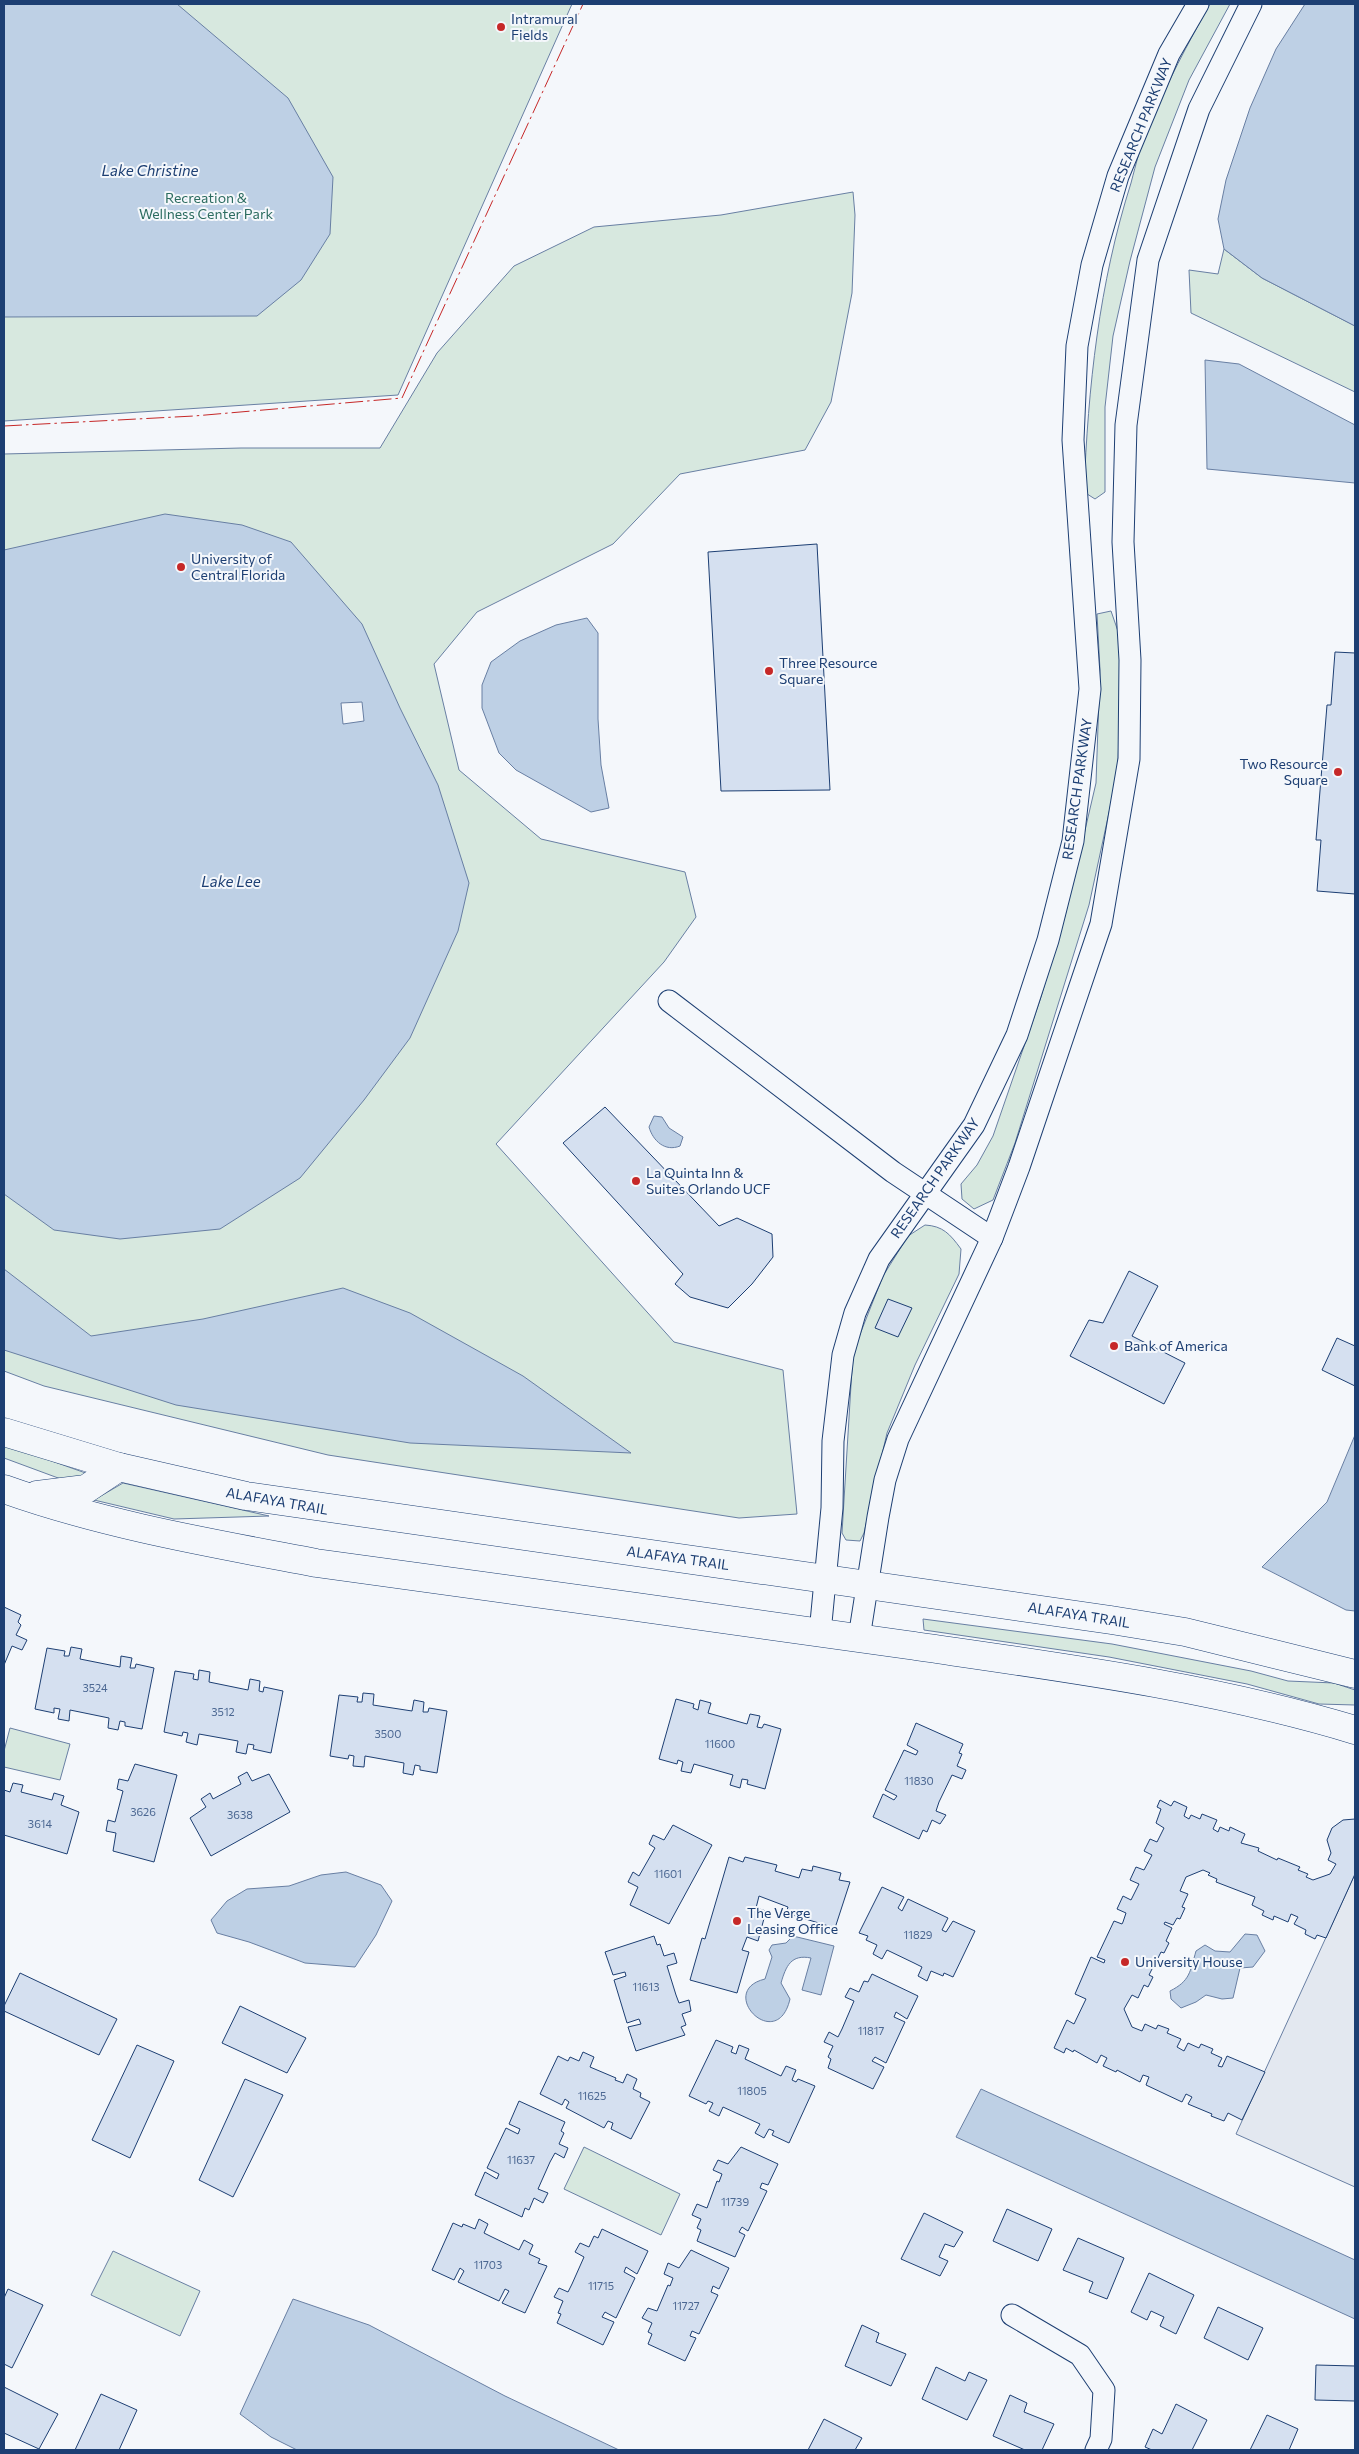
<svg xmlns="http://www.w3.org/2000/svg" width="1359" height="2454" font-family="Commissioner,sans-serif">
<rect width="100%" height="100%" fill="#f4f7fb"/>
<!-- green -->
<g fill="#d7e8df" stroke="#687fa3">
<path d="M4 4H572L398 395 4 421Z"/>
<path d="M1210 4H1230L1189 80 1155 167 1130 261 1113 336 1105 407V492L1095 499 1084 492C1088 387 1099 284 1131 183 1136 164 1141 143 1149 125 1167 83 1188 43 1210 4Z"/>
<path d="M853 192 855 215 852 293 831 402 805 450 680 474 613 544 477 612 434 664 459 770 541 839 685 872 696 917 664 962 496 1144 674 1342 783 1370 797 1514 739 1518 328 1455 44 1386 4 1371V454L241 448H380L437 353 514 266 594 227 721 215Z"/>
<path d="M1224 249 1262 278 1355 326V392L1191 313 1189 270 1218 274Z"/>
<path d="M1111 611 1121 640 1118 771 1089 905 1015 1143 993 1200 974 1209 962 1199 961 1184 977 1165 993 1136 1040 1000 1065 916 1096 783 1100 670 1097 614Z"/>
<path d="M925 1225C943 1226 950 1234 961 1249L959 1274 915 1365 887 1433 864 1533 860 1541 846 1540 842 1533 853 1352 883 1276 908 1236Z"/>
<path d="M4 1444 94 1476 69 1482 4 1458Z"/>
<path d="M123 1483 269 1516 174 1519 94 1500Z"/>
<path d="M923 1619 1112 1644 1251 1671 1288 1681 1334 1683 1355 1690V1705L1319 1704 1247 1684 1109 1657 924 1630Z"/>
<path d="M10 1728 70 1744 60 1780 4 1767V1751Z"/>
<path d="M584 2147 680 2194 661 2235 564 2189Z"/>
<path d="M113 2251 200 2291 180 2336 91 2295Z"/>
</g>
<!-- parking -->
<path fill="#e3e8f0" stroke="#687fa3" d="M1355 1874V2187L1236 2134Z"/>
<!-- water -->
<g fill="#bed0e5" stroke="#687fa3">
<path d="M4 4H177L288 98 333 177 330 234 301 280 257 316 4 317Z"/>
<path d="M1305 4H1355V326L1262 278 1224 249 1218 219 1226 180 1250 108 1276 49Z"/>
<path d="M1205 360 1239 364 1355 425V483L1207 469Z"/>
<path d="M165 514 242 525 291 542 362 624 400 708 438 785 469 883 458 931 410 1038 364 1100 300 1178 220 1229 120 1239 54 1230 4 1194V550Z"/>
<path d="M587 618 598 633V719L601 765 609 808 591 812 516 770 499 753 482 708V685L491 662 520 641 556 625Z"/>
<path d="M654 1116 662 1117 669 1128 683 1137 680 1146C665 1152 653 1141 649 1127Z"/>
<path d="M4 1269 91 1336 203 1319 343 1288 410 1313 523 1376 631 1453 410 1443 176 1405 4 1350Z"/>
<path d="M1355 1435V1611L1346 1610 1262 1567 1327 1502Z"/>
<path d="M346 1872 381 1885 392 1901 376 1935 355 1967 305 1963 249 1942 217 1933 211 1920 227 1901 247 1889 289 1886 321 1875Z"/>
<path d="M1245 1934 1257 1935 1265 1951 1253 1967 1240 1968 1233 1998 1222 1999 1206 1995 1196 2002 1181 2008 1171 1999 1170 1991C1190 1981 1190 1972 1196 1951L1205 1945 1215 1951 1230 1952Z"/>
<path d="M793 1936 834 1946 821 1995 802 1990 811 1958C791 1954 786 1966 781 1983L790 1999C777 2055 715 1991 765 1979L772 1957 769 1950 772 1945 786 1943Z"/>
<path d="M981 2089 1355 2260V2319L956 2137Z"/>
<path d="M293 2299 369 2325 505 2396 619 2450H297L271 2437 240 2414Z"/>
</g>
<!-- pier -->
<path fill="#f4f7fb" stroke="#687fa3" d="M362 702 364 721 343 724 341 703Z"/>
<!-- building -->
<g fill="#d5e0f0" stroke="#1d3f73">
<path d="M817 544 830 790 721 791 708 552Z"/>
<path d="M1335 652 1355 653V894L1317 891 1321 840H1316L1327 705H1331Z"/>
<path d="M605 1107 719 1226 737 1218 772 1234 773 1257 752 1284 728 1308 690 1297 675 1284 683 1274 563 1143Z"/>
<path d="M1129 1271 1158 1286 1132 1336 1185 1363 1164 1404 1070 1356 1089 1320 1103 1323Z"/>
<path d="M888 1299 912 1308 898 1337 875 1328Z"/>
<path d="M1337 1338 1355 1346V1386L1322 1370Z"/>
<path d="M4 1607 21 1615 18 1622 21 1625 16 1635 27 1640 22 1650 12 1646 4 1665Z"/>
<path d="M71 1647 82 1649 80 1659 120 1667 121 1656 132 1658 130 1668H135L136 1664 154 1668 142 1729 125 1726V1722L120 1721 118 1730 108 1728 109 1718 70 1710 69 1721 58 1719 60 1709 54 1708V1713L35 1709 47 1648 65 1651 64 1656H69Z"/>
<path d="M199 1670 210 1672 209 1682 248 1690 250 1679 260 1681 259 1691 263 1692 264 1687 283 1691 271 1753 253 1749 254 1745 248 1744 246 1754 236 1752 238 1741 199 1734 197 1745 186 1742 188 1733 183 1732 182 1736 164 1732 175 1671 194 1674 193 1679 198 1680Z"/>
<path d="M363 1693 374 1694 373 1705 412 1711 414 1700 424 1702 423 1712H428L429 1708 447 1711 437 1773 420 1770V1766L415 1765 413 1775 403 1773 404 1763 365 1756 364 1767 353 1766 354 1756 349 1755 348 1759 330 1756 339 1695 358 1697 357 1702H362Z"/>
<path d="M676 1699 694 1704 693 1708 698 1710 700 1700 711 1703 708 1713 747 1724 750 1714 760 1716 757 1727 762 1728 764 1724 781 1729 765 1789 747 1784 748 1780 742 1779 740 1788 730 1785 733 1775 694 1764 691 1773 681 1771 683 1762 678 1760 677 1764 659 1759Z"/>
<path d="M916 1723 963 1744 959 1753 962 1754 957 1766 966 1770 962 1779 952 1775 939 1802 936 1811 946 1815 940 1824 932 1820 927 1832 923 1830 919 1839 873 1817 883 1794 894 1800 897 1796 885 1790 904 1750 916 1755 918 1751 907 1745Z"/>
<path d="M135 1764 177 1775 154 1862 113 1851 116 1833 106 1831 108 1820 115 1822 123 1791 117 1789 119 1779 128 1781Z"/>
<path d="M247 1772 252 1781 269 1774 290 1812 211 1856 190 1818 206 1807 201 1799 210 1793 213 1799 241 1784 238 1777Z"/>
<path d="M13 1783 23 1785 21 1792 52 1800 54 1793 64 1796 61 1805 79 1812 67 1854 4 1835V1790L10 1792Z"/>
<path d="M1160 1800 1171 1806 1174 1801 1187 1807 1184 1816 1189 1819 1191 1815 1200 1819 1202 1814 1217 1820 1213 1829 1218 1832 1220 1827 1229 1831 1230 1827 1245 1834 1241 1843 1259 1848 1258 1851 1277 1860 1278 1858 1300 1867 1298 1870 1308 1874 1306 1877 1313 1880 1330 1874 1336 1864 1328 1860 1331 1853 1327 1840 1332 1828 1343 1820 1355 1819V1874L1326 1938 1317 1935 1315 1939 1305 1934 1306 1930 1294 1924 1298 1917 1291 1914 1288 1922 1274 1916 1273 1920 1262 1915 1264 1911 1252 1905 1255 1897 1216 1882 1217 1879 1208 1875 1210 1873 1203 1870 1186 1877 1180 1891 1188 1894 1182 1907 1185 1908 1180 1919 1177 1918 1173 1925 1165 1922 1164 1924 1172 1928 1166 1941 1169 1943 1164 1953 1161 1952 1155 1964 1147 1960 1146 1963 1153 1967 1149 1975 1153 1977 1148 1987 1144 1985 1138 1998 1132 1995 1124 2009 1132 2027 1142 2031 1145 2024 1156 2029 1158 2025 1169 2029 1167 2033 1181 2039 1177 2047 1184 2051 1188 2043 1199 2048 1201 2044 1213 2049 1211 2053 1222 2058 1218 2066 1222 2067 1227 2056 1265 2072 1242 2120 1228 2113 1224 2121 1211 2116 1212 2114 1188 2104 1192 2097 1186 2094 1182 2102 1146 2085 1149 2077 1143 2075 1140 2082 1117 2070 1116 2072 1103 2066 1107 2058 1101 2055 1097 2063 1074 2050 1073 2052 1066 2048 1064 2053 1054 2048 1067 2020 1074 2024 1086 1999 1075 1994 1091 1957 1104 1963 1105 1960 1097 1957 1114 1921 1122 1924 1123 1922 1126 1913 1117 1909 1123 1896 1131 1900 1139 1884 1130 1880 1136 1867 1144 1870 1152 1855 1144 1851 1150 1839 1157 1842 1164 1828 1156 1823 1161 1809 1157 1807Z"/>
<path d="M673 1825 712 1845 669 1924 630 1905 638 1887 628 1882 633 1872 639 1876 655 1848 649 1844 653 1835 664 1840Z"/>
<path d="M729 1857 743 1862 745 1857 777 1865 775 1871 799 1878 802 1869 812 1871 813 1866 841 1873 839 1880 850 1882 835 1928 786 1913 788 1907 759 1896 756 1908 766 1911 758 1941 747 1937 742 1950 749 1952 737 1993 690 1980 702 1938 705 1939Z"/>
<path d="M882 1887 904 1897 898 1908 902 1911 908 1899 948 1918 942 1930 946 1932 953 1921 975 1931 953 1977 944 1973 943 1976 931 1971 927 1981 918 1976 922 1967 914 1963 887 1950 882 1959 873 1954 877 1945 866 1940 868 1936 859 1933Z"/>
<path d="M654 1936 657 1945 660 1944 664 1956 674 1953 677 1963 667 1966 676 1995 679 2003 689 2000 691 2011 682 2014 686 2025 681 2027 685 2035 636 2051 628 2027 641 2024 639 2019 627 2023 614 1980 626 1976 625 1972 613 1975 605 1952Z"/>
<path d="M20 1973 117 2019 99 2055 4 2011V2006Z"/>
<path d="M872 1974 918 1996 907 2019 896 2012 894 2017 905 2022 886 2063 875 2057 872 2061 884 2067 873 2089 828 2068 831 2059 828 2057 833 2046 824 2042 829 2032 838 2037 842 2029 854 2001 845 1997 850 1988 859 1992 864 1981 868 1982Z"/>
<path d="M240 2006 306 2038 287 2073 222 2043Z"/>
<path d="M716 2040 733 2047 731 2052 736 2054 739 2045 749 2049 745 2059 781 2076 786 2066 796 2070 792 2080 796 2082 798 2079 815 2086 789 2143 772 2135 774 2131 769 2129 764 2138 755 2133 760 2124 723 2107 719 2116 709 2111 713 2103 708 2101 706 2104 689 2096Z"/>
<path d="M137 2045 174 2061 130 2158 92 2140Z"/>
<path d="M583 2052 594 2057 590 2067 616 2078 615 2080 623 2083 627 2074 637 2079 633 2089 641 2093 640 2097 650 2102 631 2139 611 2129 613 2123 608 2121 604 2128 566 2108 569 2102 565 2099 562 2105 540 2094 558 2056 568 2061 570 2057 579 2061Z"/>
<path d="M245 2079 283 2095 233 2197 199 2180Z"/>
<path d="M519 2101 565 2122 561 2131 564 2133 559 2144 568 2148 564 2158 555 2153 550 2162 538 2189 548 2193 543 2203 534 2198 529 2210 525 2208 522 2217 475 2195 485 2172 497 2179 499 2174 487 2168 506 2128 518 2134 520 2129 509 2124Z"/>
<path d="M741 2147 778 2164 768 2185 762 2183 760 2188 767 2191 748 2231 742 2227 739 2232 745 2235 735 2257 697 2241 701 2230 697 2228 701 2219 692 2215 697 2204 707 2208 717 2181 719 2182 722 2174 713 2170 718 2160 728 2164Z"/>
<path d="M1007 2209 1052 2229 1038 2261 993 2241Z"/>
<path d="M924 2213 963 2232 954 2247 945 2244 939 2257 948 2261 940 2276 901 2259Z"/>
<path d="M479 2219 488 2224 484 2233 492 2237 519 2250 524 2240 533 2245 529 2254 540 2259 538 2263 547 2266 525 2313 502 2303 509 2291 505 2289 499 2301 458 2282 464 2271 460 2268 454 2280 432 2270 453 2223 462 2227 463 2224 475 2229Z"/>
<path d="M602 2229 648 2251 637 2274 626 2267 624 2272 635 2278 616 2318 605 2312 602 2317 614 2322 603 2345 557 2323 561 2314 558 2313 563 2301 554 2297 559 2288 568 2292 572 2284 584 2257 575 2252 580 2243 589 2247 594 2236 598 2238Z"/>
<path d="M1078 2238 1124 2258 1107 2299 1089 2292 1093 2282 1063 2270Z"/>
<path d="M691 2250 729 2268 719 2289 713 2286 711 2292 718 2295 699 2334 692 2331 690 2336 696 2338 685 2361 648 2344 652 2334 648 2332 652 2323 642 2318 648 2308 657 2311 668 2285 670 2286 673 2278 664 2274 668 2263 679 2268Z"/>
<path d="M1149 2273 1194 2295 1176 2334 1160 2326 1164 2317 1151 2311 1147 2320 1131 2312Z"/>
<path d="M8 2289 43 2305 12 2368 4 2364V2298Z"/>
<path d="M1218 2307 1263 2328 1248 2360 1204 2338Z"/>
<path d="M862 2325 879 2333 876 2342 906 2354 891 2386 845 2366Z"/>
<path d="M1316 2365 1355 2366V2401L1315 2400Z"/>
<path d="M936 2367 965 2381 969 2372 987 2380 967 2420 922 2399Z"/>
<path d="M4 2387 58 2414 39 2449 4 2433Z"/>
<path d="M101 2394 137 2410 119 2450H75Z"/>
<path d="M1010 2395 1027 2403 1024 2412 1054 2424 1042 2450H1025L993 2436Z"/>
<path d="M1176 2404 1207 2420 1192 2450H1152L1145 2447 1153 2429 1162 2434Z"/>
<path d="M1267 2415 1298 2429 1289 2450H1250Z"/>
<path d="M824 2419 862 2438 855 2450H808Z"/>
</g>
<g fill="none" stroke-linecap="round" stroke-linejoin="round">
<defs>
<g id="minor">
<path d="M669 1001 893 1172 992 1238"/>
<path d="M820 1633 832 1508 833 1441 843 1355 855 1313 879 1259 974 1125 1017 1035 1048 940 1073 841 1090 689 1073 440 1077 346 1092 265 1118 176 1169 54 1198 4"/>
<path d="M859 1638 878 1517 885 1480 898 1439 992 1238 1019 1167 1101 924 1129 759 1130 660 1123 542 1126 425 1148 260 1199 109 1251 4"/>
<path d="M1012 2315 1080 2355 1104 2390 1101 2439 1096 2450"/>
</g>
<g id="major">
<path d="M4 1432 119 1467 246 1496 1111 1620 1185 1632 1355 1674"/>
<path d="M4 1489C105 1525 211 1543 316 1563 513 1590 711 1617 908 1645 1059 1667 1209 1686 1355 1730"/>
<path d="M37 1495 86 1489 119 1467"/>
</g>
</defs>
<!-- minor casing -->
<use href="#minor" stroke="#1d3f73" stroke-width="23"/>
<!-- major casing -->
<use href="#major" stroke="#1d3f73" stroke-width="29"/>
<!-- minor -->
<use href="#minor" stroke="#f4f7fb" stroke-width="21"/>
<!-- major -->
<use href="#major" stroke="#f4f7fb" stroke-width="28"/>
<!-- power -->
<path stroke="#c62828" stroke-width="1" stroke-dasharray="18 4 2.5 4" stroke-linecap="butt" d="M4 426 194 416 402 398 583 4"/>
</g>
<!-- markers -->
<g fill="#c62828" stroke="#f4f7fb" stroke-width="2">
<circle cx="501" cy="27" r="5"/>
<circle cx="181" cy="567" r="5"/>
<circle cx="769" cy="671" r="5"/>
<circle cx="1338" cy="772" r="5"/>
<circle cx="636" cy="1181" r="5"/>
<circle cx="1114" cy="1346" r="5"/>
<circle cx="737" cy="1921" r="5"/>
<circle cx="1125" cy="1962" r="5"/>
</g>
<g text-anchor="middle" stroke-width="4" stroke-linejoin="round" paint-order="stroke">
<!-- number labels -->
<g font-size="11" fill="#4b6792">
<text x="95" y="1692">3524</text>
<text x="223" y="1716">3512</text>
<text x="388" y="1738">3500</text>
<text x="720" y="1748">11600</text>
<text x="919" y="1785">11830</text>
<text x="143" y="1816">3626</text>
<text x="240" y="1819">3638</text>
<text x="40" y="1828">3614</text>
<text x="668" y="1878">11601</text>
<text x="918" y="1939">11829</text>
<text x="646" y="1991">11613</text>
<text x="871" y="2035">11817</text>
<text x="752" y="2095">11805</text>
<text x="592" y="2100">11625</text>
<text x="521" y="2164">11637</text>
<text x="735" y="2206">11739</text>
<text x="488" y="2269">11703</text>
<text x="601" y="2290">11715</text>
<text x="686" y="2310">11727</text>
</g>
<!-- poi labels -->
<g font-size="14" fill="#1d3f73" stroke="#f4f7fb" text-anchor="start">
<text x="511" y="24">Intramural<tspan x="511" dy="16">Fields</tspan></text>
<text x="191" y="564">University of<tspan x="191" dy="16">Central Florida</tspan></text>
<text x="779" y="668">Three Resource<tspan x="779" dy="16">Square</tspan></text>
<text x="1328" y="769" text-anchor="end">Two Resource<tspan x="1328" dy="16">Square</tspan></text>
<text x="646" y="1178">La Quinta Inn &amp;<tspan x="646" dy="16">Suites Orlando UCF</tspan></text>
<text x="1124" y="1351">Bank of America</text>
<text x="747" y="1918">The Verge<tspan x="747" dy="16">Leasing Office</tspan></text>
<text x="1135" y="1967">University House</text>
</g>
<!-- street labels -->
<g font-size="14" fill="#1d3f73" stroke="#f4f7fb">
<text transform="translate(1141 125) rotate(-68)" y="5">RESEARCH PARKWAY</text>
<text transform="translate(1077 789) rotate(-82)" y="5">RESEARCH PARKWAY</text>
<text transform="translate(935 1178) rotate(-55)" y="5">RESEARCH PARKWAY</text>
<text transform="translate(277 1501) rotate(10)" y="5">ALAFAYA TRAIL</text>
<text transform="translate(678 1558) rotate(8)" y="5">ALAFAYA TRAIL</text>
<text transform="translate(1079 1615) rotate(9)" y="5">ALAFAYA TRAIL</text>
</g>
<!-- park labels -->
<g font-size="14" fill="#2c6c60" stroke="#f4f7fb">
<text x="206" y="203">Recreation &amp;<tspan x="206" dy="16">Wellness Center Park</tspan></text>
</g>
<!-- water labels -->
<g font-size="15" font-style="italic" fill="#1d3f73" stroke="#f4f7fb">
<text x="150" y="176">Lake Christine</text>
<text x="231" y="887">Lake Lee</text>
</g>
</g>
<!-- border -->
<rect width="1359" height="2454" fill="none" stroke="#1d3f73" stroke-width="10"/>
</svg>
